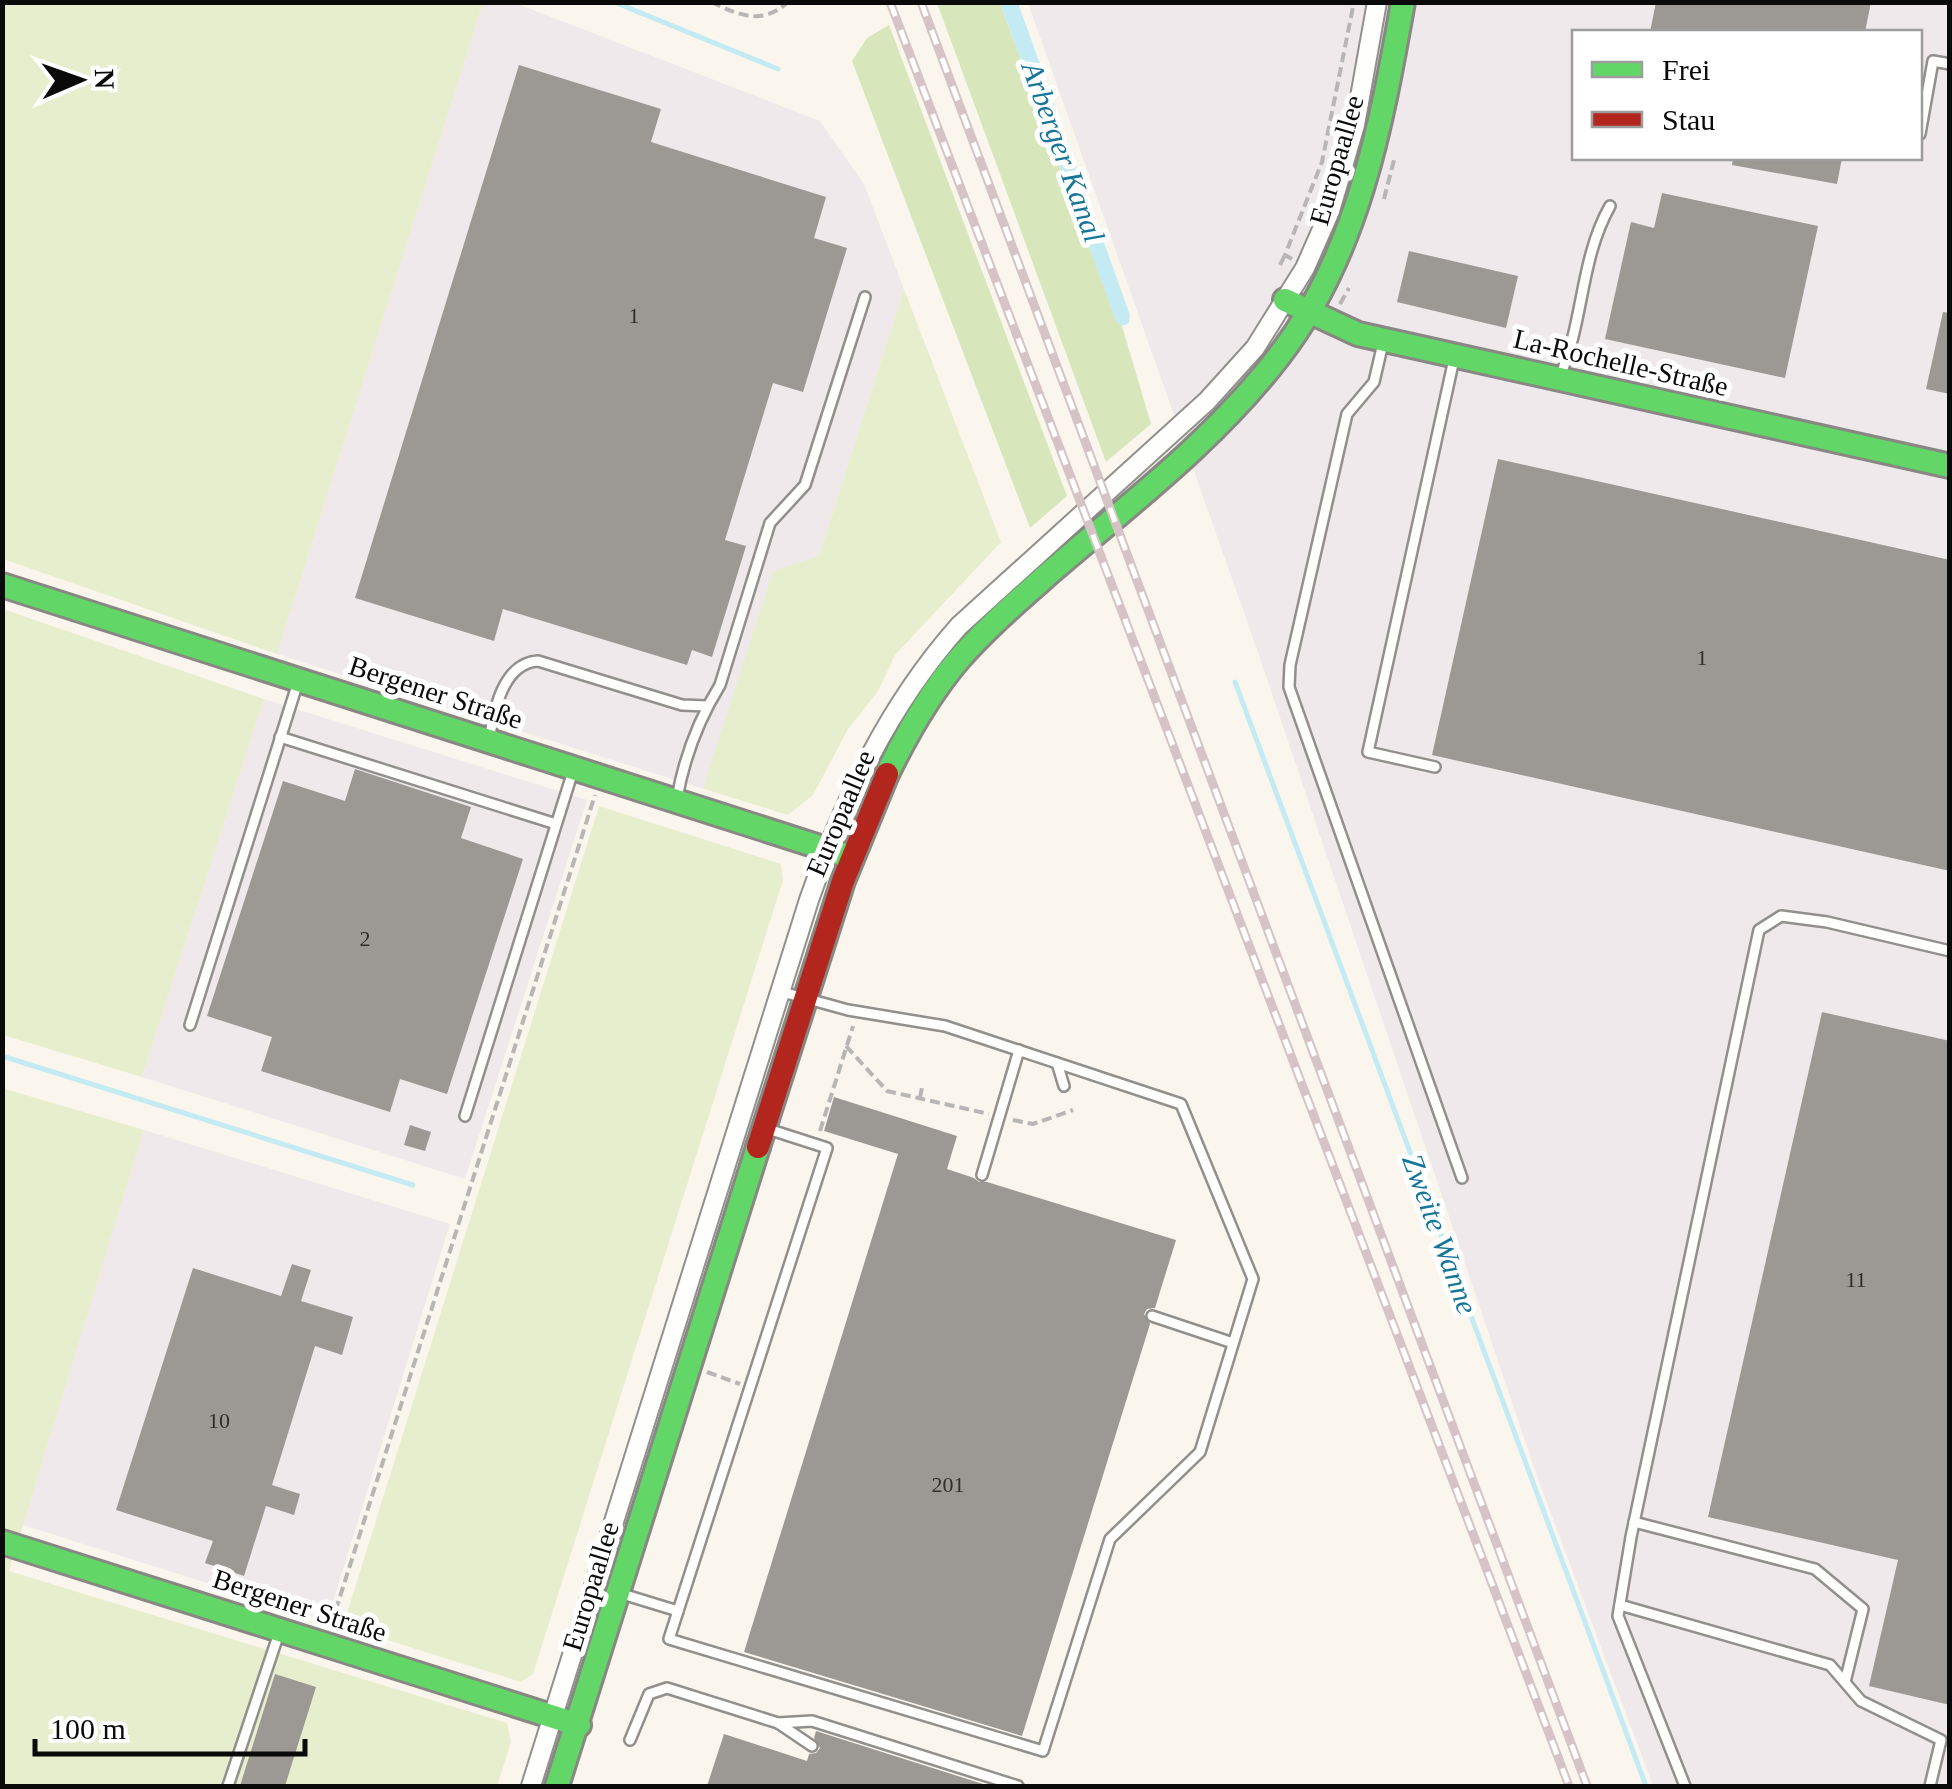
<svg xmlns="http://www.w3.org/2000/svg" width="1952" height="1789" font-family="Georgia,serif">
<rect width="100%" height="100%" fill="#faf6ed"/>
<!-- industrial -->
<g fill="#efe9eb" fill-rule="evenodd">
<path d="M483 3H515L820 121 864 184 904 289 819 556 773 572 704 789 277 654Z"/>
<path d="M1028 3H1949V1786H1653L1538 1479 1252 635ZM1574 32H1920V158H1574Z"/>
<path d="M264 699 587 800 465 1179 142 1077Z"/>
<path d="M144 1130 450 1224 327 1621 23 1525Z"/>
</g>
<!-- green -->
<g fill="#e7eecd">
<path d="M3 2 483 3 277 654 3 559Z"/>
<path d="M904 289 1001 542 895 655 878 691 848 729 813 795 788 815 704 789 705 782 773 571 819 556Z"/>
<path d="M3 609 264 699 142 1077 3 1035Z"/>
<path d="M599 806 781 864 783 880 533 1674 521 1682 343 1626Z"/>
<path d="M2 1088 144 1130 9 1571 507 1723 511 1742 497 1786H14L3 1783Z"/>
</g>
<!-- forest -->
<g fill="#d8e6bb">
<path d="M937 3H1000L1116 320 1122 326 1151 424 1106 462Z"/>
<path d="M889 25 1067 496 1030 528 852 61 867 38Z"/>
</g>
<!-- water -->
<path fill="#c4ebf3" d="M1000 3H1018L1130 315 1129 323 1122 326 1116 321Z"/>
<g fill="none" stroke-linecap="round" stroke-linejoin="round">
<!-- stream -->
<g stroke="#c4ebf3" stroke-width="5">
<path d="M614 2 778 69"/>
<path d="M1235 682 1646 1786"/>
<path d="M2 1056 413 1185"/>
</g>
</g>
<!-- building -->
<g fill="#9c9894">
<path d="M1656 2H1871L1865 32H1650Z"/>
<path d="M519 65 661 109 651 142 826 197 814 238 847 248 803 392 773 383 725 540 746 546 712 657 692 650 687 665 503 609 494 641 355 598Z"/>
<path d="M1733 158H1842L1837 184 1732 165Z"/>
<path d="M1662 193 1818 226 1785 378 1605 339 1631 222 1654 228Z"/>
<path d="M1409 251 1518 276 1506 328 1397 302Z"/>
<path d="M1943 312 1950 313V394L1926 389Z"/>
<path d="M1498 459 1950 560V871L1432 755Z"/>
<path d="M355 769 471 807 461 838 523 859 447 1094 400 1079 390 1112 261 1071 272 1037 207 1016 283 781 345 801Z"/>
<path d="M1822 1012 1950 1041V1705L1869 1686 1898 1560 1708 1517Z"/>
<path d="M834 1097 957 1136 947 1169 974 1178 979 1182H987L1176 1240 1155 1308 1147 1309 1144 1314 1150 1324 1022 1736 744 1652 898 1154 824 1131Z"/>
<path d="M410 1125 431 1132 425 1151 404 1145Z"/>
<path d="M292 1264 311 1270 301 1301 353 1317 342 1355 315 1346 272 1485 300 1494 294 1515 266 1506 244 1576 205 1563 213 1541 116 1510 193 1268 281 1296Z"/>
<path d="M275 1674 316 1687 285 1786H240Z"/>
<path d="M816 1731 983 1784V1786H707L724 1734 807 1761 809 1754 816 1753 820 1748 814 1738Z"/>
</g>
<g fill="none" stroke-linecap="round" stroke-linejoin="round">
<defs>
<g id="lane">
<path d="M1920 134 1933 61 1950 64"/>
<path d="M1383 343 1374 382 1347 414 1290 665 1289 687 1462 1178"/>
<path d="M1560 376C1584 321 1580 259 1610 206"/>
<path d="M280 737 556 824"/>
<path d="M489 740C494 710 503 663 538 661L682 705 707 706"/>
<path d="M1435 767 1368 752 1454 359"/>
<path d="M677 798C684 759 699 719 720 685L770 523 805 485 865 297"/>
<path d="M190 1025 298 682"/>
<path d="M1057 1063 1064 1086"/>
<path d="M465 1116 573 771"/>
<path d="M982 1175 1019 1050"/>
<path d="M1152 1316 1233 1343"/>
<path d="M1634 1522 1815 1569 1863 1609 1845 1682"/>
<path d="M619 1593 678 1611 827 1148 768 1129"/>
<path d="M1620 1605 1830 1665 1861 1701 1941 1740 1930 1786"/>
<path d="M678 1611 669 1639 1043 1751 1110 1539 1200 1452 1253 1279 1181 1104 945 1026 848 1010 779 991"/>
<path d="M778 1723 812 1746"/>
<path d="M630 1740 649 1694 667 1688 778 1723 812 1721 1018 1786"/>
<path d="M228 1786 279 1633"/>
<path d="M1685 1786 1618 1616 1631 1537 1759 930 1781 916 1827 922 1950 951"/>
</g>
<path id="street" d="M531 1786 809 900C844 800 888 706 959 626L1207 401 1255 348 1305 268 1330 211 1355 125 1377 2"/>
<g id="fast">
<path d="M1285 300 1358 334 1950 466"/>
<path d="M2 585 851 857"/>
<path d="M887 774C907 733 930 693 959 659 986 628 1017 602 1047 575 1127 506 1214 441 1279 356 1358 254 1381 126 1403 2"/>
<path d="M2 1542 579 1725"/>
<path d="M557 1786 758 1147"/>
</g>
<path id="jam" d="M758 1147 843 881 887 774"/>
</defs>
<!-- lane casing -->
<use href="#lane" stroke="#92908c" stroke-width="14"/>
<!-- street casing -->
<use href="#street" stroke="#92908c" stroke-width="22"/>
<!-- fast casing -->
<use href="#fast" stroke="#898783" stroke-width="28"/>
<!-- jam casing -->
<use href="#jam" stroke="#898783" stroke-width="28"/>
<!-- path -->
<g stroke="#b7b6b5" stroke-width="4" stroke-dasharray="10 5" stroke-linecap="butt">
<path d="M711 2C739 15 762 26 788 2"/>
<path d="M1384 199 1394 160"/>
<path d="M1292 259 1285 255 1322 162 1354 2"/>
<path d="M1280 265 1285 255"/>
<path d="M1340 304 1349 288"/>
<path d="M846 1046 887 1091 989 1114"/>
<path d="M920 1098 922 1087"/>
<path d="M1013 1120 1033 1124 1073 1110"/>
<path d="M820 1131 853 1026"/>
<path d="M707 1372 740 1384"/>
<path d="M331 1625 595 795"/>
</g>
<!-- lane -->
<use href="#lane" stroke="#fefefc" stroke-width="9"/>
<!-- street -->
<use href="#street" stroke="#fefefc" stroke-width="18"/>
<!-- fast -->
<use href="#fast" stroke="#63d668" stroke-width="22"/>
<!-- jam -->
<use href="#jam" stroke="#b3261e" stroke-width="22"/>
<defs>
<g id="rail">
<path d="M890 2 1569 1786"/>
<path d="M921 2 1587 1786"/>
</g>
</defs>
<!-- rail casing -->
<use href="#rail" stroke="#d5c3c6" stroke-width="9"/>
<!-- rail -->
<use href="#rail" stroke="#fff" stroke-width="5" stroke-dasharray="15" stroke-linecap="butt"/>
</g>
<g text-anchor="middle" stroke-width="10" stroke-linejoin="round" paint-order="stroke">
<!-- number labels -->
<g font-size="22" fill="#2e2e2c">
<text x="634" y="323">1</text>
<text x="1702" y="665">1</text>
<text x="365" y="946">2</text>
<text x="1856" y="1287">11</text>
<text x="219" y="1428">10</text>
<text x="948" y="1492">201</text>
</g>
<!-- street labels -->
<g font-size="28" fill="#0a0a0a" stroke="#fff">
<text transform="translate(1336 160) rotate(-74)" y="10">Europaallee</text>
<text transform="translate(1621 362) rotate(13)" y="10">La-Rochelle-Straße</text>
<text transform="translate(436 692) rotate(18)" y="10">Bergener Straße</text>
<text transform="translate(840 813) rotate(-67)" y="10">Europaallee</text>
<text transform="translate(590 1586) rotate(-73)" y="10">Europaallee</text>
<text transform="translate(300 1605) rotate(18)" y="10">Bergener Straße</text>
</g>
<!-- water labels -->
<g font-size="30" font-style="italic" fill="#16769a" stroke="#fff">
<text transform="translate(1063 152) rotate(70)" y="10">Arberger Kanal</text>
<text transform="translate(1440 1234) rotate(70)" y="10">Zweite Wanne</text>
</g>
</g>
<!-- border -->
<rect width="1952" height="1789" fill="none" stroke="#0a0a0a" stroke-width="10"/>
<!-- legend -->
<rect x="1572" y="30" width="350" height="130" fill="#ffffff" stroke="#9d9d9d" stroke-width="2.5"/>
<rect x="1592" y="62" width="50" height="15" fill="#63d668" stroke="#9d9d9d" stroke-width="2.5"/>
<text x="1662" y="80" font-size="30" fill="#0a0a0a">Frei</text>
<rect x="1592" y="112" width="50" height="15" fill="#b3261e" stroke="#9d9d9d" stroke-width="2.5"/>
<text x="1662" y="130" font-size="30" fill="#0a0a0a">Stau</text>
<!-- north arrow -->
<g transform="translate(80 80) rotate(88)" stroke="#ffffff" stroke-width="8" paint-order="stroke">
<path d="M0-8L18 38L0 25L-18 38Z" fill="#0a0a0a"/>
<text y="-15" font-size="28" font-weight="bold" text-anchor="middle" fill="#0a0a0a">N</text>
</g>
<!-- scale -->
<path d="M35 1739v15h270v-15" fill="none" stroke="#0a0a0a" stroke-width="5"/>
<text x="50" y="1739" font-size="30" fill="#0a0a0a" stroke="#ffffff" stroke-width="8" paint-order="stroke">100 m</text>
</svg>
